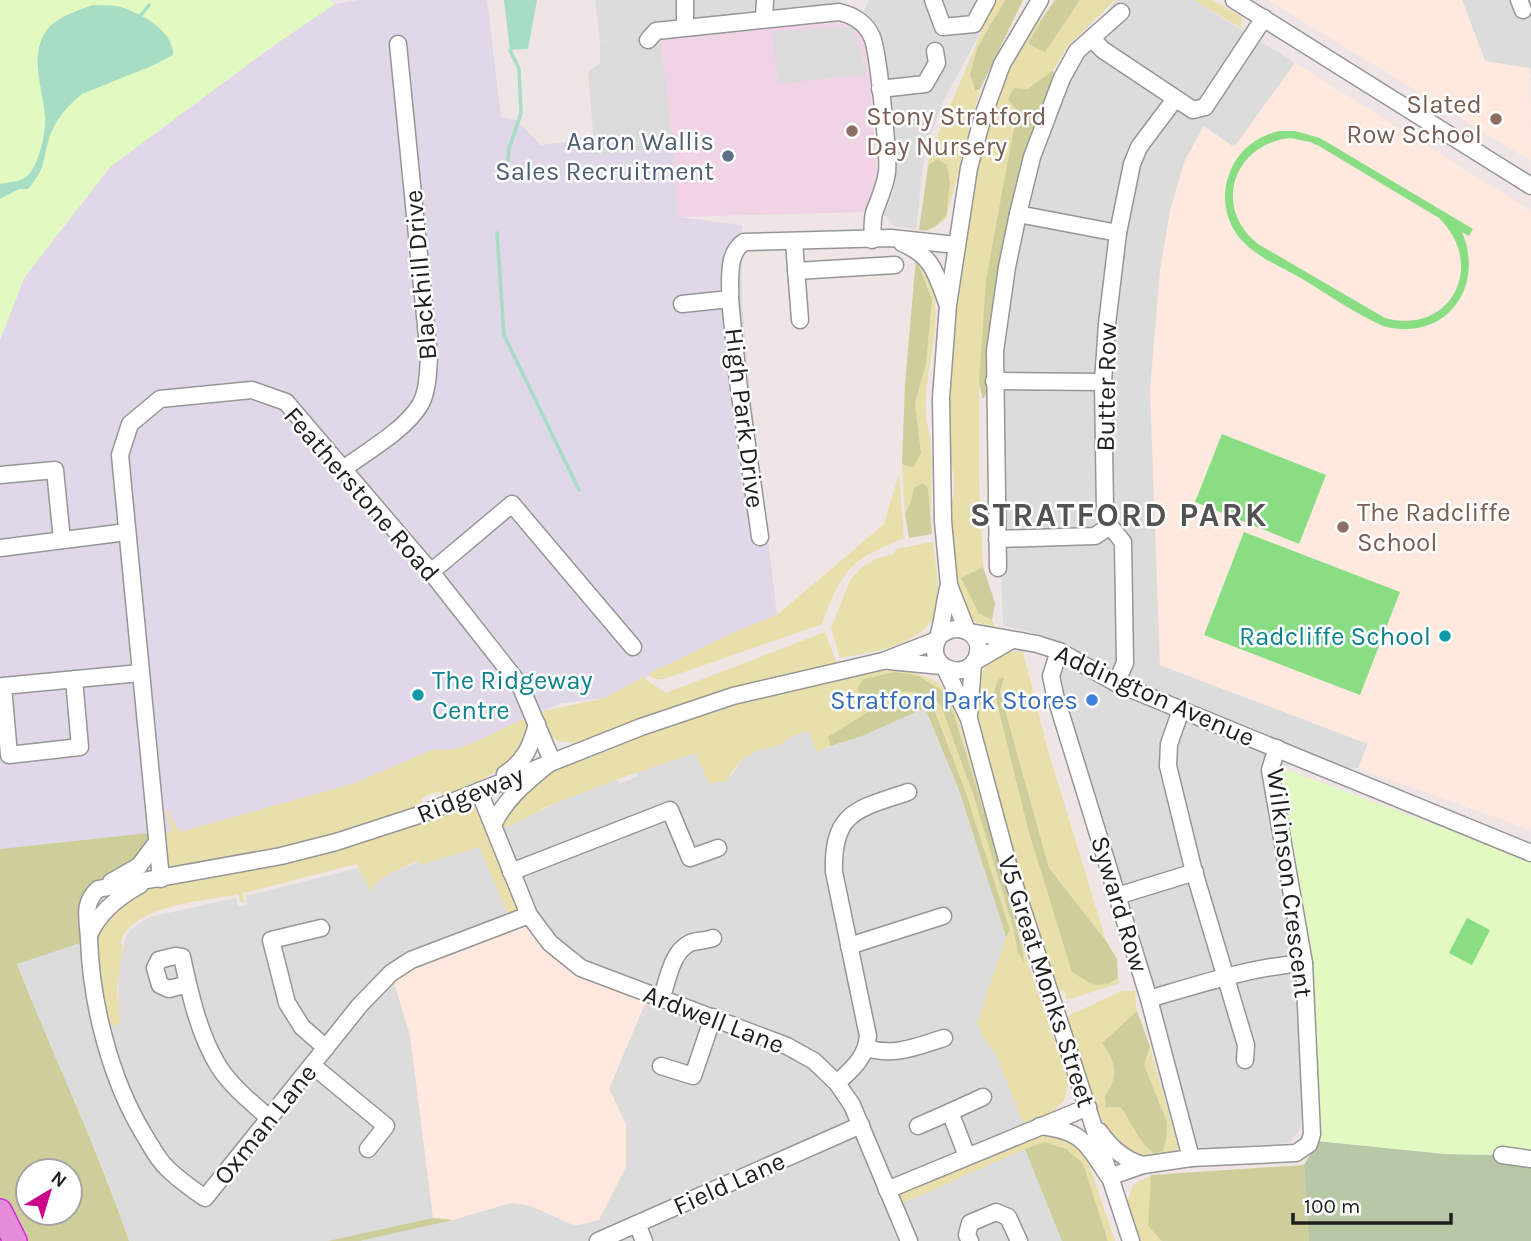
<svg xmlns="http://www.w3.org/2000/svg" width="1531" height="1241" font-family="Karla,sans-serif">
<rect width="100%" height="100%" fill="#efe5e5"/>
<!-- residential -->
<g fill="#dddcdc">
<path d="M595 0H841L840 3 660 35 600 42Z"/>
<path d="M869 0H998L944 100 925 149 916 229 895 227 884 214 893 194 896 164 885 46 878 26 864 12Z"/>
<path d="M1115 0H1193L1295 63 1234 148 1204 127 1160 665 1368 744 1358 768 1263 765 1291 933 1301 1035V1129L1289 1143 1201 1149 1196 1145 1118 882 1039 634 1003 626 995 388 1008 286 1038 156 1082 49Z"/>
<path d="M1462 0H1531V76L1530 68 1485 61Z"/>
<path d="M925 708 959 790 1006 937 977 1023 985 1041 995 1052 1022 1116 1062 1241H129L108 1180 44 1033 17 963 77 944 89 943 102 1030 112 1025 118 1005 119 966 126 936 132 929 150 917 236 898 238 907 247 905 246 896 358 868 373 893 374 884 390 873 502 829 563 800 615 780 621 783 636 777 638 772 695 753 709 783 727 781 743 759 758 750 780 745 792 736 809 730 817 751 862 736Z"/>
</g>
<!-- commercial -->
<path fill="#f0d4e6" d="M839 22 858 29 867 44 878 188 868 212 678 217 660 35Z"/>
<!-- industrial -->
<path fill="#e0d7e8" d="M358 0H487L501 117 516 120 541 145 593 139 595 155 673 147 678 217 742 225V301L749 379 777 615 732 633 605 698 561 703 459 749 439 751 434 749 355 783 179 832H157L0 849V340L24 278 110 167 273 46 335 4Z"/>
<!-- education -->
<g fill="#ffe9df">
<path d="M1268 0H1462L1485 61 1530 68 1531 161Z"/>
<path d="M1295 63 1531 211V830L1358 768 1368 744 1160 665 1150 390 1160 271 1170 211 1185 160 1204 126 1234 147Z"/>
<path d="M511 921 533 931 647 999 609 1089 626 1124V1167L599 1220 575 1226 531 1206 511 1203 453 1220 433 1218 410 1035 391 973Z"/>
</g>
<!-- grass -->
<g fill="#e9dfab" fill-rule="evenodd">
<path d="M995 0H1005L977 48 970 75 974 90 980 89 946 219 931 230 946 216 937 159 928 166 929 156Z"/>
<path d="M1080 0H1115L1069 45 1053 70 1028 89 1017 111 1006 172 979 383V479L983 567 961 578 979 614 992 620 995 628 970 620 953 586 946 518 954 495V474L944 448 945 366 978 149 1001 78 1022 37 1043 17 1028 44 1045 52Z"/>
<path d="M1193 0H1212L1242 17 1241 28Z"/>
<path d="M916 258C956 301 922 363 926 413 926 422 929 430 930 439 933 466 931 493 931 520L928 488H914L910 504 905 514 902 464 913 467 921 453 915 403 926 364 932 300Z"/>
<path d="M899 474 904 538C849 561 843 568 822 624L664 679H654L648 674 732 633 777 615 884 524Z"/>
<path d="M933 542C935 564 942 591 935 613 924 645 869 653 840 658L831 628 850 580 862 567 878 558 894 554 896 549Z"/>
<path d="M825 632 837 664 713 696 651 715 575 743 558 741 549 734 539 712 605 698 642 677 666 693Z"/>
<path d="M1018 651 1023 652 1047 747 1106 941 1049 868 1000 692 1004 680 994 691 1028 829 1111 983 1118 978 1120 983 1067 1000 1064 990 1055 991 980 741C973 704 969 656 1018 651Z"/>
<path d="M902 670C930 678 939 676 954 704L1029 967 1069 1083 1064 1100 1051 1113 1024 1125 995 1052 985 1041 977 1023 1006 937 1010 930 965 790 932 704 829 737 831 746 816 752 809 730 792 736 780 745 758 750 743 759 730 774 728 781 709 783 695 753 615 780 541 809V811L500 830 517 799 545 775 704 712 881 671ZM919 676 941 690 953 712 995 847 1023 952V960L1018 953 1013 927 973 794 941 706 927 694 899 691 868 702Z"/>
<path d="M526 718 528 729 515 762 471 785 443 796 440 791 421 798 424 811 479 791 529 915 511 921 479 847 421 865 417 861 390 873 374 884 373 894 356 864 243 893 244 902 241 903 238 894C201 902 134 904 120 943L123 945 117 988 120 1023 102 1031 94 924 161 879 157 832 173 831 165 811H170V816L180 832 355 783 434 749C459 757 501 727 526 718Z"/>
<path d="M1122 991H1135L1137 1011 1102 1043C1116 1063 1119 1075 1105 1096L1106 1107H1119L1131 1119 1143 1145 1167 1122 1144 1065 1150 1047 1178 1148 1174 1152 1138 1156 1116 1146 1104 1125 1065 1020 1072 1014Z"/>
<path d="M1043 1134 1059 1137 1085 1153 1115 1241H1108L1083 1163 1045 1143 1025 1149 899 1205 895 1196Z"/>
<path d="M1151 1175 1148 1225 1162 1241H1139L1126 1206 1133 1185Z"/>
</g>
<!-- forest -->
<g fill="#cdce9a" fill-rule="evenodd">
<path d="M1005 0H1023L980 89 975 90 970 75 977 48Z"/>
<path d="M1055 0H1080L1045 52 1028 44 1043 17Z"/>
<path d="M1053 70 1054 75 1022 175 996 281 988 391 983 399 979 384 986 280 1017 111 1008 99 1014 88 1028 89Z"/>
<path d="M937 159 947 165 950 183 946 216C937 224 931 233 919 230L928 166Z"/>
<path d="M916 258 932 300 926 364 915 403 921 453 913 468 902 464 905 384Z"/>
<path d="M923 483 928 488 932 534 909 538 905 514 910 504 914 488Z"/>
<path d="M983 567 995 603 992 620 979 614 961 578Z"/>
<path d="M895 672 919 676 941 690 953 712 995 847 1023 952 1024 962 1018 953 1013 927 973 794 941 706 927 694 899 691 868 703 861 697 857 689 863 679Z"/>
<path d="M1002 677 1004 679 1000 692 1049 868 1106 941 1117 959 1118 978C1098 991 1090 983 1072 972L1028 829 994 691 998 680Z"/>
<path d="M913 696 932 704 965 790 1010 930 1006 937 959 790 925 708 862 736 831 746 828 737 868 712Z"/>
<path d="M157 832V842L98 889 89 943 77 944 17 964C53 1057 97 1146 129 1241H16L0 1211V849ZM28 1171H70V1213H28Z"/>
<path d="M1137 1011 1150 1047 1144 1065 1167 1122 1166 1140 1163 1151 1154 1153C1137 1142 1133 1122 1120 1107H1106L1105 1096C1119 1075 1116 1063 1102 1043Z"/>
<path d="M1045 1142 1066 1149 1083 1163 1108 1241H1062L1025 1149Z"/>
<path d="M1304 1165 1309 1241H1162L1148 1226 1151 1175Z"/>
<path d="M433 1218 453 1220 359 1241H328Z"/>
</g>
<!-- cemetery -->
<path fill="#b8c8a6" d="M1318 1141 1446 1154 1502 1155 1531 1159V1241H1309L1304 1165Z"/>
<!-- park -->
<g fill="#e3f9c2">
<path d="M0 0H329L335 4 273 46 110 167 24 278 0 340Z"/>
<path d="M1279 767 1531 860V1159L1502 1155 1446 1154 1318 1141 1311 946Z"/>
</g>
<!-- pitch -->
<g fill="#89de84" fill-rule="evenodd">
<path d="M1279 131H1295L1320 138 1473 229 1469 236 1462 232C1486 289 1444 343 1383 326 1355 313 1330 296 1304 280 1282 267 1253 256 1238 236 1225 218 1221 195 1229 175 1237 151 1256 137 1279 131ZM1290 138 1310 142 1319 146 1439 218C1487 265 1451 336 1385 318L1258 244C1212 208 1233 144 1290 138Z"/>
<path d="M1222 434 1326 475 1299 544 1195 502Z"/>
<path d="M1244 532 1400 592 1360 695 1204 635Z"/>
<path d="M1467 918 1490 930 1472 965 1449 953Z"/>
</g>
<!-- parking -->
<g fill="#dbdbdb">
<path d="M853 27 867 74 778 84 772 31Z"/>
<path d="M660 35 673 147 595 155 588 72 600 63V42Z"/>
</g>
<!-- water -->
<g fill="#a6ddc4">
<path d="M504 0H537L528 49 510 50Z"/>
<path d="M93 5C100 5 109 5 116 6 138 11 174 30 173 55L154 65 82 94C68 105 54 121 49 139 41 164 47 166 28 189H19L0 199V184C9 182 19 182 26 177 38 169 47 130 45 116 43 89 29 56 46 31 56 17 77 11 93 5Z"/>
</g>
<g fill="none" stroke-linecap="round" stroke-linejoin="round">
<!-- stream -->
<g stroke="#a6ddc4" stroke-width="3.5">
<path d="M138 19 149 5"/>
<path d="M506 178 509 149 521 113 519 69 510 50"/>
<path d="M497 233 504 335 579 490"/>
</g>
<defs>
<g id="minor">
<path d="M685 0V26"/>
<path d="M933 0 943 27 974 24 987 0"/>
<path d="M1234 0 1531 186"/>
<path d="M1519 0 1523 10"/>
<path d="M764 18 765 0"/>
<path d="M1092 39 1103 50 1193 110 1205 107 1264 18"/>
<path d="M648 40 656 31 839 12C853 15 866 23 872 37 878 49 889 157 887 172 885 187 879 199 874 213 872 221 873 231 872 240"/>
<path d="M880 89 925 84 937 63 935 51"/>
<path d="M1018 214 1118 233"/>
<path d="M794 242 800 320"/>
<path d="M902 243C933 256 936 274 947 303"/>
<path d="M796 271 895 265"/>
<path d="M730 299 738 381 760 537"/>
<path d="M682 304 730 299C731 280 726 254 744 242L891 238 956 245"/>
<path d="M994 381 1103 382"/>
<path d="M343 469C366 452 405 430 420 405 428 391 428 373 429 356L398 44"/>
<path d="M0 475 55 470 62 540"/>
<path d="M997 539 1095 536 1110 526"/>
<path d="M0 548 127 532"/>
<path d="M998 568 995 351 1007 267 1018 214 1032 157 1062 78 1077 51 1121 12"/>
<path d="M431 572 512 504 633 647"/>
<path d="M967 631 949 585 943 521 941 398 948 305 969 168 983 116 1002 64 1040 0"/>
<path d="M970 632 1037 644 1059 651 1116 683 1531 853"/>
<path d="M938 638C956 618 987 634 976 659 967 679 933 671 935 648 936 641 936 645 938 638 943 621 944 603 949 585"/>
<path d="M1059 651 1051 676 1055 695 1149 999 1191 1158"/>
<path d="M889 661 942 666"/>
<path d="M974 662 1010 641"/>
<path d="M945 668 969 719 1010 871 1131 1241"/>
<path d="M74 679 80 747 9 755 3 686 140 673"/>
<path d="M1116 683 1125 663 1123 542 1110 526 1105 510 1103 382 1107 324 1118 233 1132 164 1139 147 1175 99"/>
<path d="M1181 710 1169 744 1168 766 1193 868 1246 1045 1245 1060"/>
<path d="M969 714 973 664"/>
<path d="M505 774C525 761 531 746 537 724"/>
<path d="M479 791 529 915 550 943 581 968 787 1046 814 1061 837 1083 852 1105 909 1241"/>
<path d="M511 872 670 810 690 858 718 848"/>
<path d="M161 879 120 455 130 424 160 399 252 390 286 402 431 572 520 685 552 761C529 780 506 797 493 825"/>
<path d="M111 882 139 866 157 842"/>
<path d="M1117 896 1195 872"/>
<path d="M529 915 411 960 391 973 360 1005 205 1198C192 1189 178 1179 167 1168 157 1159 150 1144 143 1133 110 1078 91 1002 89 939 88 919 82 904 98 889L281 856 336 842 419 815 641 727 733 696 883 661 937 640"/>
<path d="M321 928 271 940 287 1003 302 1027 326 1048"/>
<path d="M89 935C99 912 118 897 140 885"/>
<path d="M849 946 943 916"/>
<path d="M188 984 169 989 160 985 155 968 159 960 175 956 182 957C190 994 199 1035 219 1067 232 1087 251 1102 269 1118"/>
<path d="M661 999C668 981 671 952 690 943 697 940 706 941 713 938"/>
<path d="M1149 999C1200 984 1251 967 1304 963"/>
<path d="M867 1048C894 1057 918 1046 944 1038"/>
<path d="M312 1065 386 1126 368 1149"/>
<path d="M661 1066 693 1076 713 1017"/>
<path d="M837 1083C852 1069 866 1058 868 1036L834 872C832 811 858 809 908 792"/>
<path d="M918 1126 950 1112"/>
<path d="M1040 1126C1083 1131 1086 1143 1109 1177L1143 1165 1191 1158 1296 1153 1309 1144 1312 1134 1304 963 1270 770 1277 748"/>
<path d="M1099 1131C1110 1147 1124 1160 1143 1165"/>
<path d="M1502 1155 1531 1159"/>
<path d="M967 1156 950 1112 983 1097"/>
<path d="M887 1190 1088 1107"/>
<path d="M637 1224 644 1241"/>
<path d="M598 1241 861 1125"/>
<path d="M970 1241 967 1235 970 1223 996 1212 1008 1217 1019 1241"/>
</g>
<path id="highway" d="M0 1211 15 1241"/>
</defs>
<!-- minor casing -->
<use href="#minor" stroke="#969696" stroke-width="19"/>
<!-- highway casing -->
<use href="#highway" stroke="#d726d9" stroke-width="26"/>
<!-- minor -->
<use href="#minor" stroke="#fff" stroke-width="16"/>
<!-- highway -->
<use href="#highway" stroke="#e68dd9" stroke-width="23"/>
</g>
<!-- markers -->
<g fill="#8d6e63" stroke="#fff" stroke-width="2.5">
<circle cx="1496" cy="119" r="7"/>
<circle cx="852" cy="131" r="7"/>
<circle cx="1343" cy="527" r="7"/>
</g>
<circle fill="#5c6f8a" stroke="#fff" stroke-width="2.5" cx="728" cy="156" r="7"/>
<g fill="#0f9aa8" stroke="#fff" stroke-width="2.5">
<circle cx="1445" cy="636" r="7"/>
<circle cx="418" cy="695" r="7"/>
</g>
<circle fill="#3f7fe0" stroke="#fff" stroke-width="2.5" cx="1092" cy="700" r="7"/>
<g text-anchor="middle" stroke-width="5" stroke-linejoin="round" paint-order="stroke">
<!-- education labels -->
<g font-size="26" fill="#785e54" stroke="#fff" text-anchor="start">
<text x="1482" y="113" text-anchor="end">Slated<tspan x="1482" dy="30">Row School</tspan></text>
<text x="866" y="125">Stony Stratford<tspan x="866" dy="30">Day Nursery</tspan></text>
<text x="1357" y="521">The Radcliffe<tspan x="1357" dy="30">School</tspan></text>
</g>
<!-- service labels -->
<g font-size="26" fill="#4e5e75" stroke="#fff" text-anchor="end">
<text x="714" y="150">Aaron Wallis<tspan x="714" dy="30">Sales Recruitment</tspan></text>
</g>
<!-- street labels -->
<g font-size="26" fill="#1f1f1f" stroke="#fff">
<text transform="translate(420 275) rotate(-95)" y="9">Blackhill Drive</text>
<text transform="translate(1106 387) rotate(-89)" y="9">Butter Row</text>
<text transform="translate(745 418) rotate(83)" y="9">High Park Drive</text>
<text transform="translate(362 494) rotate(49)" y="9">Featherstone Road</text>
<text transform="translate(1155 695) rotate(24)" y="9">Addington Avenue</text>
<text transform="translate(470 794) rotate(-22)" y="9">Ridgeway</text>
<text transform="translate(1290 883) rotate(83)" y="9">Wilkinson Crescent</text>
<text transform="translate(1120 904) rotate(73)" y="9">Syward Row</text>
<text transform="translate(1047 981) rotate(72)" y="9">V5 Great Monks Street</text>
<text transform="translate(714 1019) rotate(21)" y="9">Ardwell Lane</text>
<text transform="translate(265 1124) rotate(-51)" y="9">Oxman Lane</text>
<text transform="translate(729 1183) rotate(-24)" y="9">Field Lane</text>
</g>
<!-- culture labels -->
<g font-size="26" fill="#0d838f" stroke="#fff" text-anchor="end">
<text x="1431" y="645">Radcliffe School</text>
<text x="432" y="689" text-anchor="start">The Ridgeway<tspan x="432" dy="30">Centre</tspan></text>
</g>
<!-- shop labels -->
<g font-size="26" fill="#366cbe" stroke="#fff" text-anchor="end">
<text x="1078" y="709">Stratford Park Stores</text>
</g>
<!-- district labels -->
<g font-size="33" font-weight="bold" letter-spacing="2" fill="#525252" stroke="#fff">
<text x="1119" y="526">STRATFORD PARK</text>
</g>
</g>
<!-- north arrow -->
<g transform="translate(49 1192) rotate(38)"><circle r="33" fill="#ffffff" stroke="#a5a5a5" stroke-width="2"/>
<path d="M0-5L12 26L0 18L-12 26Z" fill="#cc0289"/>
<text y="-10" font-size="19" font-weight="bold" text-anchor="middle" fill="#1f1f1f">N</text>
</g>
<!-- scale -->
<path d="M1293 1213v10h158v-10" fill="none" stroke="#1f1f1f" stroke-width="3.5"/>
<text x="1304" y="1213" font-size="21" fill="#1f1f1f" stroke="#ffffff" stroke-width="5" paint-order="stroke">100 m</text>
</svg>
